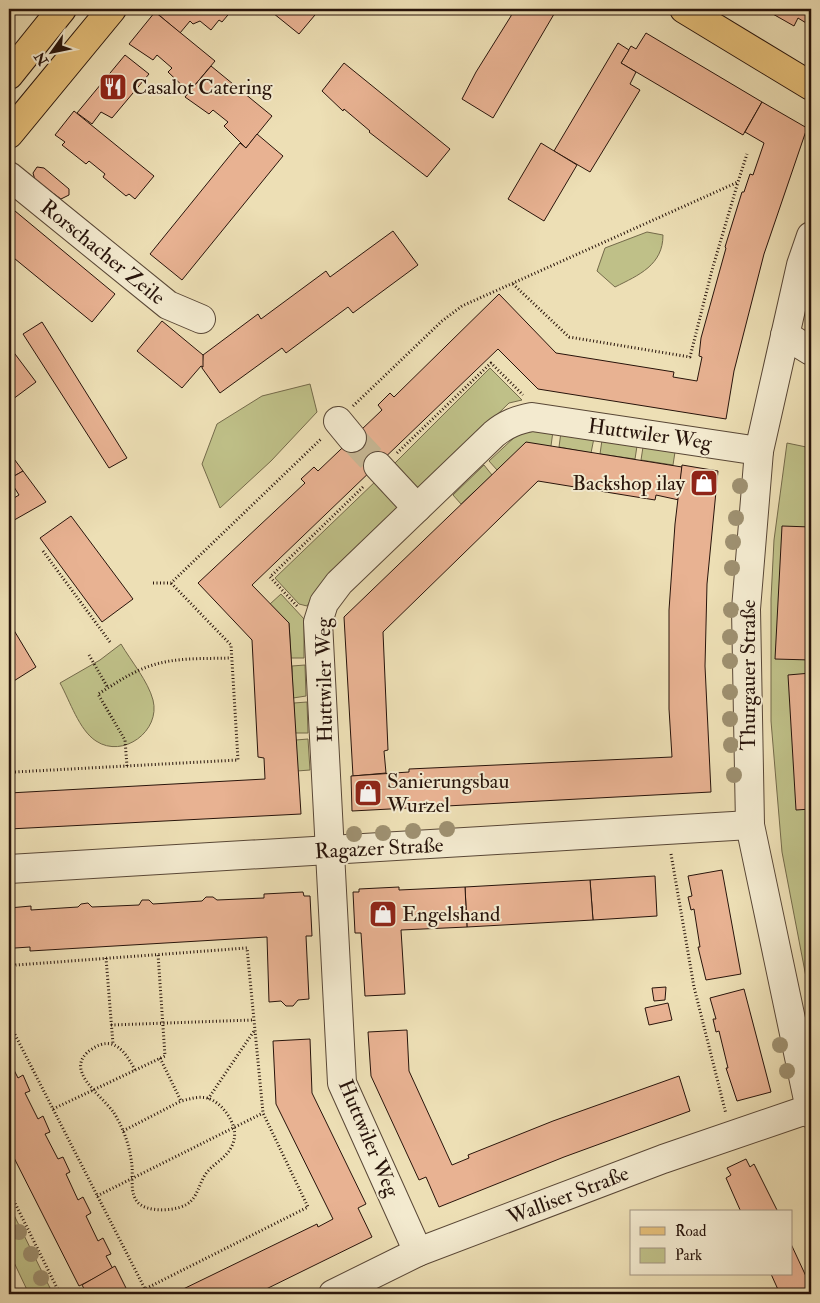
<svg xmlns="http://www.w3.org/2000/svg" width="820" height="1303" font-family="'IM FELL Double Pica',serif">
<rect width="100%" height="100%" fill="#eddfb5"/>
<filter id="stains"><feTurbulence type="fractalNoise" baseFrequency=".004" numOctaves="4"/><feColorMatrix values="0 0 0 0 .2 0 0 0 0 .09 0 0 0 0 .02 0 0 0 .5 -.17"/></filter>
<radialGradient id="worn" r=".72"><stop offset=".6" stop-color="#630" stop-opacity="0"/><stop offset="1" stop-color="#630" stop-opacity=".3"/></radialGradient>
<!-- green -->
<g fill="#bfc088" stroke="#746a4a">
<path d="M647 232 663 235C663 265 639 275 615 287L597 271 605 248Z"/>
<path d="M490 368 522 400 509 403 414 496 389 469Z"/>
<path d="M310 384 317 412 271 461 220 508 202 464 217 424 262 396Z"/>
<path d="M546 429 553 431 551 446 497 470 489 461 518 434Z"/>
<path d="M561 432 594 438 591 453 559 447Z"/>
<path d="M602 440 637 446 635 459 600 454Z"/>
<path d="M787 443 811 448V1003L782 852 771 721V599L774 540Z"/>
<path d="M643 447 675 452 673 465 641 460Z"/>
<path d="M484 465 492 475 461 504 453 495Z"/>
<path d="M379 478 403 502 328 574 307 606 299 604 275 578Z"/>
<path d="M281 594 304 619V658H291L289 623 270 604Z"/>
<path d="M121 644C131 661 148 681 153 700 161 731 123 759 96 741 79 730 70 701 60 683L100 660Z"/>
<path d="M305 665 306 696 293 698 292 666Z"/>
<path d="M307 702 308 733H295L294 703Z"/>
<path d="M308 739 310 770 297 771 296 740Z"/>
<path d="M9 1205 53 1294H29L9 1252Z"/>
</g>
<!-- building -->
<g fill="#e8b292" stroke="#28140b">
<path d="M9 9H19L9 22Z"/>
<path d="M164 9H233L222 22 219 20 211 30 200 21 193 24 190 21 180 33 159 15Z"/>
<path d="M268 9H320L299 34Z"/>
<path d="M513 9H557L493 118 462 99 476 72 511 16Z"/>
<path d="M764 9H811V26L798 18 794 26Z"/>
<path d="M155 12 215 61 189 92 168 72 172 68 157 55 153 60 129 44Z"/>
<path d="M646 33 762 102 743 135 621 63 631 46 636 49Z"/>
<path d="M618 43 629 50 621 63 636 72 630 84 640 90 590 172 554 151Z"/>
<path d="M125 55 149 74 112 118 101 112 92 124 77 113Z"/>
<path d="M344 63 450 149 427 177 369 132 370 131 344 109 343 111 322 91Z"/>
<path d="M211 66 272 116 246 148 224 126 228 122 213 110 209 114 185 97Z"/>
<path d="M762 102 807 128 764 254 734 371 726 419 538 389 498 349 252 585 289 623 301 814 9 829V793L265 779 264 758 258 757 252 640 198 583 305 483 301 479 314 467 318 471 382 410 378 405 390 393 394 397 499 294 556 353 674 372 673 377 697 381 702 357 699 356 701 338 726 248 725 247 742 192H744L750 174 753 175 764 143 745 132Z"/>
<path d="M74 111 154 176 135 199 129 194 126 196 103 177 105 174 89 161 86 164 62 145 65 142 55 135Z"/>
<path d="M257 134 283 156 182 280 150 254 240 143 246 148Z"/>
<path d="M541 143 577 165 544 221 508 199Z"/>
<path d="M37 167 44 168 69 189V195L61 199 35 180 33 173Z"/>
<path d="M9 206 115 294 92 322 9 254Z"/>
<path d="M393 231 418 265 353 313 348 307 286 353 282 348 220 393 202 368 203 355 258 314 261 319 326 271 330 277Z"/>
<path d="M162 321 203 355V367L201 366 182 388 137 351Z"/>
<path d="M42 322 127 458 109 468 23 334Z"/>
<path d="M9 346 36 382 9 402Z"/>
<path d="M526 442 682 467 679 500 656 495 655 500 538 481 383 632 388 750 384 751 386 773 353 776 344 617Z"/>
<path d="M9 452 23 471 9 479Z"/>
<path d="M682 465 718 471 707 584 705 666 711 792 352 811 351 776 409 772V769L672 757 669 709V610L675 524Z"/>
<path d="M23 471 46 502 9 523V501L19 495 9 479Z"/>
<path d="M71 516 133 599 102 622 40 538Z"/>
<path d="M782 526 811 527V660L775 659Z"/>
<path d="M9 622 36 667 9 684Z"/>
<path d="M811 673V809L796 810 788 675Z"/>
<path d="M722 870 741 974 706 980 698 947H700L694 909 691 910 688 897 692 896 688 876Z"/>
<path d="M655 876 657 916 593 920 590 880Z"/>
<path d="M590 880 593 920 467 927 465 887Z"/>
<path d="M399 887V890L465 887 467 927 401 930 405 994 365 996 361 933H355L353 892H359V889Z"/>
<path d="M303 892 304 896H310L312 936H306L309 999 298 1000 293 1006H286L281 1001 269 1002 267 937 30 951V947L15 948 9 951V908L31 906V910L78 907 81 904 88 903 92 907 139 905 142 900H149L153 904 202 901 206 897H213L217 900 264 898V894Z"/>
<path d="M666 987 665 1000 654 1001 652 988Z"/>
<path d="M744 989 771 1092 737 1101 726 1068H728L719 1031 716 1032 713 1019H716L710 998Z"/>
<path d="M668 1003 672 1020 649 1025 645 1008Z"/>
<path d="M407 1030 409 1071 452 1165 469 1158 468 1155 553 1121 679 1076 690 1111 564 1157 439 1207 426 1177 419 1180 371 1076 368 1032Z"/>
<path d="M310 1039 312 1093 366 1204 358 1208 372 1237 256 1294H173L317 1224 318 1227 333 1219 276 1104 273 1041Z"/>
<path d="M9 1060 18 1078 23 1075 30 1091 25 1093 38 1119 43 1116 50 1132 45 1134 58 1159 63 1157 70 1172 66 1174 78 1200 83 1197 91 1213 86 1216 98 1241 103 1238 111 1254 106 1256 113 1269 79 1286 9 1148Z"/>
<path d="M746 1159 750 1167 754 1164 778 1212H741L726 1178 731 1175 727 1168Z"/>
<path d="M791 1244 811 1287V1294H780L771 1274H791Z"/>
<path d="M115 1266 129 1294H87L82 1285Z"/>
</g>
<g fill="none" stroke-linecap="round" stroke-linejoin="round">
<!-- minor-tunnel -->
<path stroke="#c6b693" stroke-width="28" stroke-dasharray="28 14" stroke-linecap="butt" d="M352 438 378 466"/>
<defs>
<g id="minor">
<path d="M9 176 168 305 201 319"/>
<path d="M811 236 801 265 759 451 746 609 750 825 811 1114"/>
<path d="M785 335 811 351"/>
<path d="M338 421 352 438"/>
<path d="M378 466 417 508"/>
<path d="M9 869 750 825"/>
<path d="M418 1252 342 1083 318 622 324 603 339 583 494 434C506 424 517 420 532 417L759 451"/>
<path d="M333 1294 418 1252 663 1159 809 1109"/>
</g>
<g id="major">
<path d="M684 9 811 86"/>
<path d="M9 75 62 9"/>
<path d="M9 134 112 9"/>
</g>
</defs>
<!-- minor casing -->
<use href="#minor" stroke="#594736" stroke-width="30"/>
<!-- major casing -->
<use href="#major" stroke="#28140b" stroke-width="30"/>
<!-- path -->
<g stroke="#28140b" stroke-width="3" stroke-dasharray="1 2.5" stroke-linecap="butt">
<path d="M513 284 569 337 690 357 712 270 738 182"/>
<path d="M353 406 442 321 462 306 738 182 747 154"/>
<path d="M397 453 491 363 523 395"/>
<path d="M43 551 110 642"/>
<path d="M153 583H171L321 439"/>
<path d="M297 606 270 577 364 486"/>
<path d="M89 655 108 688"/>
<path d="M127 766 125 740 98 694C115 684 131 672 150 666 175 657 205 659 231 658"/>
<path d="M15 772 238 760 231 645 171 583"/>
<path d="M9 788H16"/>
<path d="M671 854 694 987 726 1114"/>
<path d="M106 958 113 1044"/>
<path d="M9 968 16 965 247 948 263 1113 308 1207 145 1289 9 1023"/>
<path d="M111 1025 252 1020"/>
<path d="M135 1070C126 1053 114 1034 92 1049 61 1069 102 1095 114 1113 124 1129 130 1147 132 1166 133 1177 130 1190 136 1200 144 1214 181 1212 191 1201 199 1193 200 1180 208 1171 218 1160 230 1156 234 1140 238 1124 222 1102 207 1098 198 1096 190 1099 181 1101"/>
<path d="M208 1099 254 1031"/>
<path d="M53 1109 165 1056 158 954"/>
<path d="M123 1131 181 1101 160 1058"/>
<path d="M9 1191 60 1294"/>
<path d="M97 1196 263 1113"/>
</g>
<!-- minor -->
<use href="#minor" stroke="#f3eacf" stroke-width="28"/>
<!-- major -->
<use href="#major" stroke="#e6c07a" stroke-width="28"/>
</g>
<!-- trees -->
<g fill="#9e9070">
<circle cx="740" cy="486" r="8"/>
<circle cx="736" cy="518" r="8"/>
<circle cx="733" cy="542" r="8"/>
<circle cx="732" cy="568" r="8"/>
<circle cx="731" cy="610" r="8"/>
<circle cx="730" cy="637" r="8"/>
<circle cx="730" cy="661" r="8"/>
<circle cx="730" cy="692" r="8"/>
<circle cx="730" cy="719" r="8"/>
<circle cx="731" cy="745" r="8"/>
<circle cx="734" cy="775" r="8"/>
<circle cx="447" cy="829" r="8"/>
<circle cx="413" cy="831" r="8"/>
<circle cx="383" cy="833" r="8"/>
<circle cx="354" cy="834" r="8"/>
<circle cx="780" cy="1045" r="8"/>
<circle cx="787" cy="1071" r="8"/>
<circle cx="19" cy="1232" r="8"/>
<circle cx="31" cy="1254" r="8"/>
<circle cx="41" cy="1278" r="8"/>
</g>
<!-- icons -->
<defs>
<symbol id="restaurant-square" viewBox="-11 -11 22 22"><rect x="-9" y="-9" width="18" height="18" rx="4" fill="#8f2418" stroke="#f3eacf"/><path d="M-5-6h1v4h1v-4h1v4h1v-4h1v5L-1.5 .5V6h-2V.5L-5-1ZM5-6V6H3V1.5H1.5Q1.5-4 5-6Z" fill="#fff"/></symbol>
<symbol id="shop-square" viewBox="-11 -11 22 22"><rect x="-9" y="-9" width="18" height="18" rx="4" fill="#8f2418" stroke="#f3eacf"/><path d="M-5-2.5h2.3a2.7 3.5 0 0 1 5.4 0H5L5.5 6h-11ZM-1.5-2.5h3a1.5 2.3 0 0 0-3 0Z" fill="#fff"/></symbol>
</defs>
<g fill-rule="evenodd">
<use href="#restaurant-square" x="97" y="71" width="32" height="32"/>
<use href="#shop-square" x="688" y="467" width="32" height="32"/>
<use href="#shop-square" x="352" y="777" width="32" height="32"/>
<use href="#shop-square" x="367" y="898" width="32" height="32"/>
</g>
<g text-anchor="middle" stroke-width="4" stroke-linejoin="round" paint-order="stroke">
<!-- poi labels -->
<g font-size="21" fill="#28140b" stroke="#f3eacf" text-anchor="start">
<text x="132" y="94">Casalot Catering</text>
<text x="685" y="490" text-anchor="end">Backshop ilay</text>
<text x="387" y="788">Sanierungsbau<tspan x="387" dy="24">Wurzel</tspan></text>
<text x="402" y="921">Engelshand</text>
</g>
<!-- street labels -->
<g font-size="21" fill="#28140b" stroke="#f3eacf">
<text transform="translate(103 252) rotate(39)" y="7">Rorschacher Zeile</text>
<text transform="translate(650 434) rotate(8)" y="7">Huttwiler Weg</text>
<text transform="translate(748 675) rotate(-90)" y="7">Thurgauer Straße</text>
<text transform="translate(324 680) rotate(-91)" y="7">Huttwiler Weg</text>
<text transform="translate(379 848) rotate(-3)" y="7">Ragazer Straße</text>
<text transform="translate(369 1138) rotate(67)" y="7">Huttwiler Weg</text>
<text transform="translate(568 1195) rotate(-21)" y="7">Walliser Straße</text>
</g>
</g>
<!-- margin -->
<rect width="820" height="1303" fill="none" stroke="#eddfb5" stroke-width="30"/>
<rect x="10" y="10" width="800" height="1283" fill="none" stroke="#28140b" stroke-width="2.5"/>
<rect x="15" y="15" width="790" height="1273" fill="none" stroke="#28140b"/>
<!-- legend -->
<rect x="630" y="1210" width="162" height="65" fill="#f3eacf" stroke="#a29481"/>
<rect x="640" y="1227" width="25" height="8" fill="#e6c07a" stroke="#a29481"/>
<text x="675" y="1236" font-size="15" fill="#28140b">Road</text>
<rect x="640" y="1248" width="25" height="15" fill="#bfc088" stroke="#a29481"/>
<text x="675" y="1260" font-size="15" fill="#28140b">Park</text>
<!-- north arrow -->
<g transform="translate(52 52) rotate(237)" stroke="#f3eacf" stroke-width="4" paint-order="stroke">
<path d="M0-4L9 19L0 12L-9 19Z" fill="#28140b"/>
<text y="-8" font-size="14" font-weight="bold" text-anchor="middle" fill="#28140b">N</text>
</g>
<rect width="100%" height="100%" filter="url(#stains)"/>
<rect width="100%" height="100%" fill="url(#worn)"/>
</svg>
